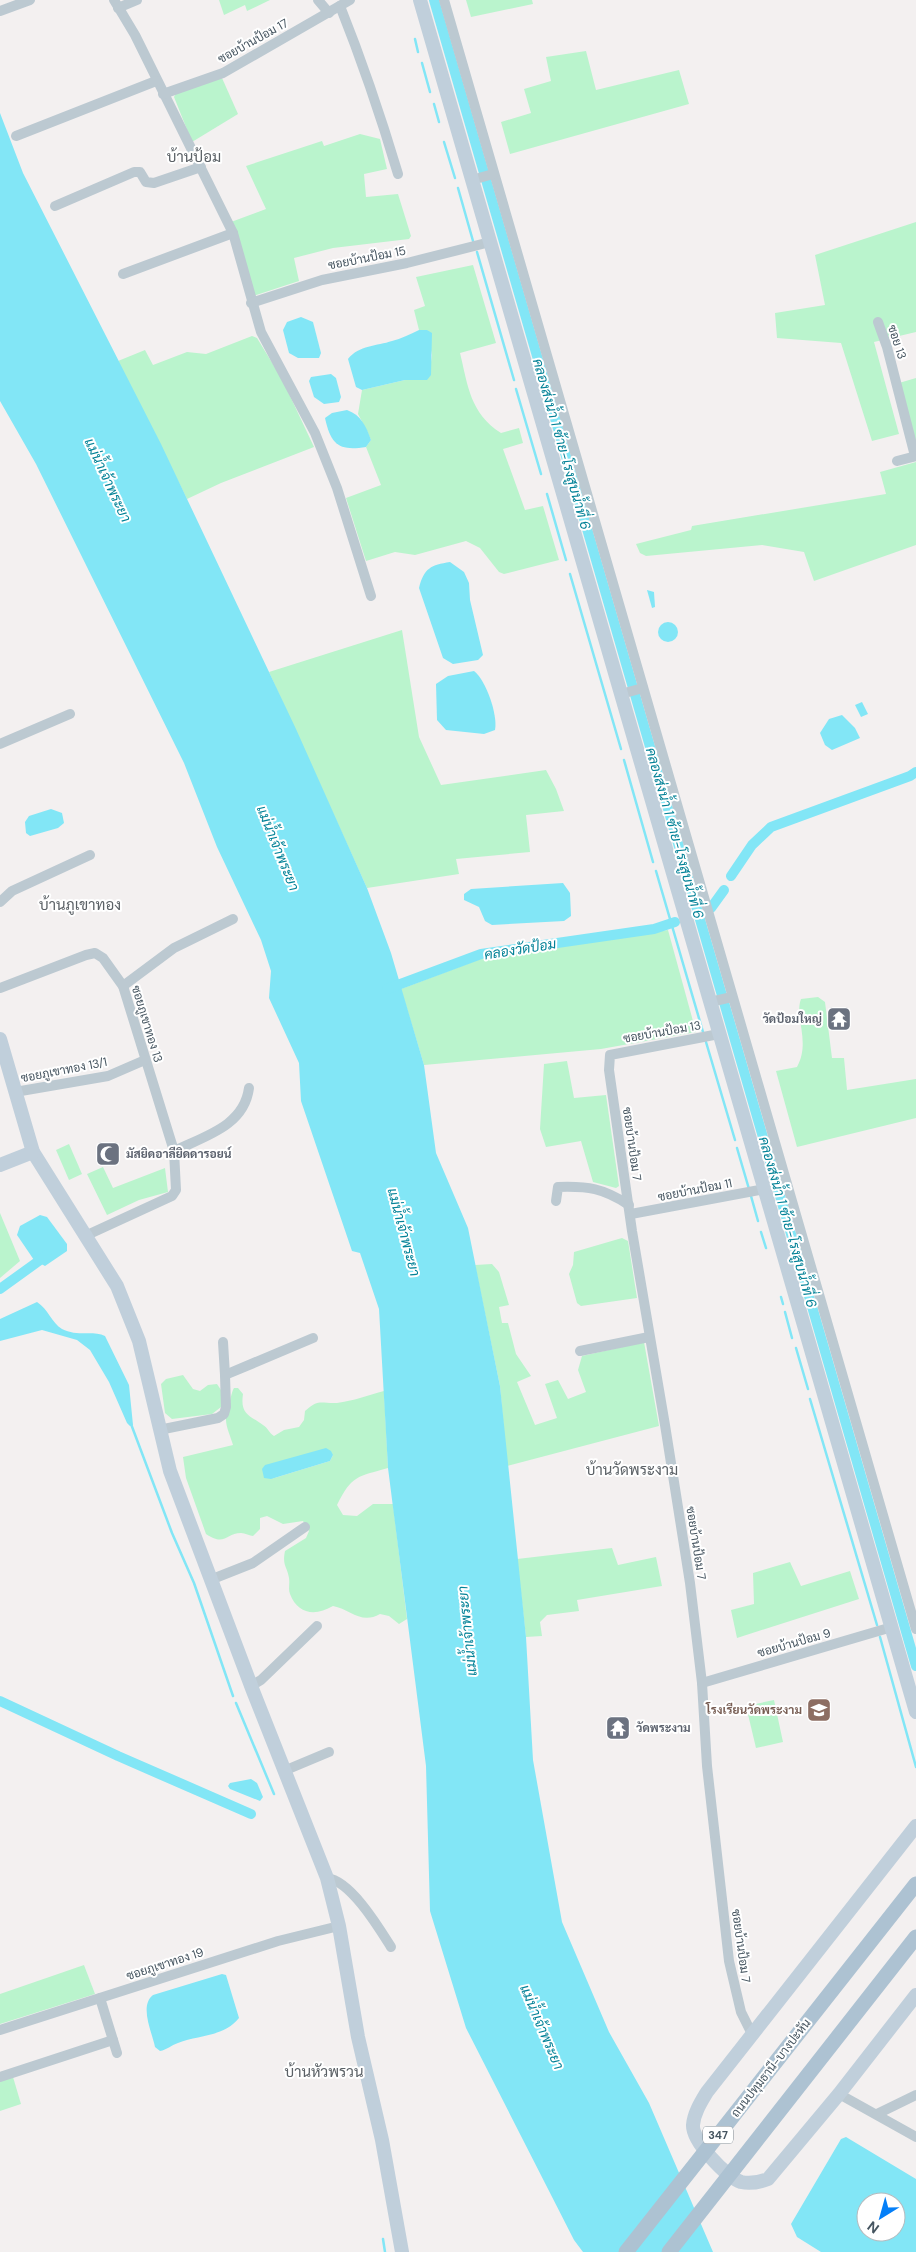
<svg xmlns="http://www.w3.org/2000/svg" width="916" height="2252" font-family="'DM Sans',Sarabun,sans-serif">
<rect width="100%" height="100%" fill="#f3f0f0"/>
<!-- green -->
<g fill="#baf4cd" fill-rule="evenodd">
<path d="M219 0H270L247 11 245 5 224 15Z"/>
<path d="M466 0H532L533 4 471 17Z"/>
<path d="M586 51 596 90 679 70 689 104 510 154 501 122 531 113 524 89 551 81 546 57Z"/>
<path d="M222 78 238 114 192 142 174 97 176 93Z"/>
<path d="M360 134 380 139 387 169 364 174 366 197 398 194 411 236 409 239 333 248 294 258 299 281 253 296 231 222 266 209 246 166 322 141 324 146Z"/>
<path d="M916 222V332L874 342 899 434 872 441 841 343 777 338 775 313 825 305 815 255Z"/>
<path d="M473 265 496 343 460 353C468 386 470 413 501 433L519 428 523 443 503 449 525 510 543 506 559 560 504 574 499 572 480 548 466 541 415 555 395 552 366 561 346 498 381 485 366 447 371 440 367 431 358 414 362 390 405 380 430 369 432 355 427 330H419L414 310 425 306 416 277Z"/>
<path d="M252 336 257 338 282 379 314 447 221 483 187 499 118 361 145 350 153 365 187 352 206 354Z"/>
<path d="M916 378V447L899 383Z"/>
<path d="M916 462V545L814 581 804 552 762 545 646 556 640 553 636 544 691 530 692 526 886 494 880 472Z"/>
<path d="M402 630 419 737 441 785 546 770 556 789 564 811 526 815 530 852 456 859 459 874 367 888 269 672Z"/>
<path d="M668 930 696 1032 601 1049 424 1065 401 989 483 958Z"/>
<path d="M818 997 825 1002 832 1058H844L847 1090 916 1079V1118L797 1147 776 1071 797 1067C811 1042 794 1017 801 999Z"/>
<path d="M567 1061 574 1098 606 1095 619 1186 616 1188 593 1182 581 1141 546 1147 540 1129 544 1064Z"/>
<path d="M69 1144 82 1174 69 1180 56 1150Z"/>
<path d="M103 1167 113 1188 165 1168 168 1192 139 1200 107 1215 87 1174Z"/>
<path d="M0 1213 20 1261 0 1278Z"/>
<path d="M622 1238 628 1241 637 1298 581 1306 577 1303 569 1274 573 1265 574 1252Z"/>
<path d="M492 1264 499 1272 509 1305 499 1307 502 1323H508L516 1354 531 1376 517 1382 535 1425 557 1418 545 1384 558 1380 568 1399 586 1392 578 1370 582 1356 644 1342 659 1426 507 1466 500 1386 475 1265Z"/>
<path d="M183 1375 193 1389 200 1391 208 1385 217 1384 221 1390V1407L212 1414 172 1419 165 1413 161 1384 166 1379Z"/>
<path d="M234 1388H238L243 1394C240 1414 249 1415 263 1425 268 1428 269 1433 274 1436L284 1430 299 1427 304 1420 305 1411C319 1398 322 1404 337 1403 353 1401 369 1395 384 1391L388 1468C357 1477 352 1475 337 1505L343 1515 357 1516 373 1504H393L407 1619 399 1624 389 1616 380 1614C361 1625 350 1609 333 1606 316 1616 298 1615 290 1594 288 1589 290 1584 289 1578 287 1566 282 1566 285 1551L306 1538 309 1531 303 1521 283 1524 267 1516 260 1518V1529L253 1536C250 1536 245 1533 241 1533 226 1533 225 1547 206 1534L186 1478 183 1457 233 1445C231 1438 226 1427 226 1420 226 1416 232 1390 234 1388ZM333 1455 330 1461 271 1479Z"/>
<path d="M612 1548 618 1565 656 1557 662 1586 577 1600 579 1611 547 1615 540 1622 542 1636 526 1637 517 1559Z"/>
<path d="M790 1562 801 1586 850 1571 859 1599 737 1638 731 1610 754 1604 753 1573Z"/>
<path d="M774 1700 783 1742 756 1748 746 1706Z"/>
<path d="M84 1965 95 1994 0 2024V1994Z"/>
<path d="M13 2077 21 2104 0 2111V2081Z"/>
</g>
<!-- water -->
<g fill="#82e6f6" fill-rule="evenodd">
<path d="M0 113 23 173 161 444 296 729 367 888 391 953 424 1065 436 1153 468 1228 500 1386 526 1637 533 1760 562 1922 609 2032 649 2103 713 2252H583L574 2240 466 2028 430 1911 426 1766 388 1468 379 1309 360 1253 352 1251 301 1101 299 1063 269 998 271 971 261 940 217 847 184 763 36 464 0 401Z"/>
<path d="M301 317 313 322 321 353 319 358H298L289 353 283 330 287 322Z"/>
<path d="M419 330H427L432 333 431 375 427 380H405L362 390 356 387 348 359C359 345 377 346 392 341 401 339 410 334 419 330Z"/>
<path d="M331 374 336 378 341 397 339 402 324 404 314 397 309 381 311 377Z"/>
<path d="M347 410C361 415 366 426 371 440L366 447C340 451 331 446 325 418L332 413Z"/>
<path d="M450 562 464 572 469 583 470 600 483 655 478 660 453 664 443 658 419 588C424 568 431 565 450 562Z"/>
<path d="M647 590 654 592 655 607 652 608Z"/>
<circle cx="668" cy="632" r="10"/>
<path d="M474 671C486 680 498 715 495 730L484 734 446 730 437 720 436 684 448 676Z"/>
<path d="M862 702 868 714 861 717 855 705Z"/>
<path d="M842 715 855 728 860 738 832 750 825 745 820 733 829 719Z"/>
<path d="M51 809 62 813 64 823 58 828 30 836 26 833 25 822 29 816Z"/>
<path d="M563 883 570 893 571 916 564 921 492 925 485 921 479 907 464 900V894L471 889Z"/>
<path d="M40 1215 47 1217 67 1244V1251L45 1266 34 1260 17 1235 20 1226Z"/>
<path d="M37 1302C48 1309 52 1323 62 1329 77 1337 94 1330 105 1336L129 1385 133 1425 130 1426 127 1423 109 1382 90 1350 77 1340 42 1330 0 1341V1319Z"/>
<path d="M326 1448 331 1451 333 1455 330 1461 271 1479 264 1478 262 1469 265 1465Z"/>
<path d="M251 1779 257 1783 263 1797 260 1801 230 1789 228 1786 230 1783Z"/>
<path d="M222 1974 226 1975 239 2018C224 2037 198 2035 178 2043 171 2045 167 2050 160 2051L155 2047C152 2032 139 2006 153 1995Z"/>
<path d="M846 2137 916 2179V2252H821L797 2237 791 2224 841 2139ZM866 2202H896V2232H866Z"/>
</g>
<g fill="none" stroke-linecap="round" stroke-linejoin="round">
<!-- stream -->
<g stroke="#82e6f6" stroke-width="2.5">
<path d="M415 39 418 52"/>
<path d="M422 63 430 92"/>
<path d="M434 104 439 122"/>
<path d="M444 142 455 178"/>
<path d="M458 188 473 241"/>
<path d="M477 252 514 380"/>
<path d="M516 389 541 474"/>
<path d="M547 494 566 560"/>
<path d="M570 574 621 749"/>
<path d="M624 760 653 862"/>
<path d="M656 871 703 1032"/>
<path d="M706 1042 735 1140"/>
<path d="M737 1148 749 1189"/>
<path d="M751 1196 758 1221"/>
<path d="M761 1232 766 1248"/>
<path d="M781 1297 783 1304"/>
<path d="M785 1312 792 1338"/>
<path d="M796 1348 808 1389"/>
<path d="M810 1399 877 1625"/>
<path d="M131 1424 172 1533 194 1583 233 1696"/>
<path d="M880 1637 916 1767"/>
<path d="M236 1703 274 1794"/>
<path d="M383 2239 385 2252"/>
</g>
<!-- canal -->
<g stroke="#82e6f6" stroke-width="10">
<path d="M434 0 916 1666"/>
<path d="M731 876 752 845 771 827 910 776 916 772"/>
<path d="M711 908 724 890"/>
<path d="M387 989 481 954 654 929 675 922"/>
<path d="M0 1289 47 1255"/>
<path d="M0 1701 118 1756 251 1814"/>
</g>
<!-- street -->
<g stroke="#bcc9d1" stroke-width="10">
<path d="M114 0 135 35 233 233 261 332 315 433 337 488 371 596"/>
<path d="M318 0 329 13"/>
<path d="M444 0 916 1629"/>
<path d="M340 6C362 61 381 117 398 174"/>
<path d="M118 8 137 0"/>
<path d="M0 11 30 0"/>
<path d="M163 94 223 73 350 0"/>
<path d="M16 136 156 81"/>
<path d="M472 180 493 174"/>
<path d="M55 206 134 172H140L146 182 154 183 201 167"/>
<path d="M123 274 233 233"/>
<path d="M251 303 322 280 407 263 490 242"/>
<path d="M878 322 887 347 915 456"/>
<path d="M897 461 916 456"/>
<path d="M621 694 643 688"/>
<path d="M0 744 70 714"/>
<path d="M0 902 12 891 90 855"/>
<path d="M123 986 174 948 233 919"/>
<path d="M0 988 86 955 95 953 103 958 123 986 174 1151"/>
<path d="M710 1002 732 997"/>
<path d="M719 1034 610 1055 609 1070 632 1231 665 1425 690 1583 702 1683 707 1766 729 1961 741 2012 752 2034"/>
<path d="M15 1092 108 1076 145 1060"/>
<path d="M556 1201 558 1187C588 1186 603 1188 629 1205"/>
<path d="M631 1214 765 1189"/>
<path d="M85 1236 172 1196 176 1190 174 1151C205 1136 244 1126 249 1088"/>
<path d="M223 1342 225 1375"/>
<path d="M580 1351 649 1337"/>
<path d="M159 1430 218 1418 224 1414 226 1407 225 1375 313 1338"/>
<path d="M210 1580 253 1563 305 1527"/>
<path d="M702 1683 892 1627"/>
<path d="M251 1686 261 1680 317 1626"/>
<path d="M286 1770 329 1752"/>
<path d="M327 1878C351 1881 379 1928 391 1947"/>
<path d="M100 1998 117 2053"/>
<path d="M0 2030 278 1941 339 1926"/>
<path d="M0 2077 113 2040"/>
<path d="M839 2094 916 2137"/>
<path d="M877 2114 916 2095"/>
</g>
<!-- secondary -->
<g stroke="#c0cfdb" stroke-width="14">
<path d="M420 0 916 1712"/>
<path d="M0 1039 33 1152 117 1286 139 1341 170 1471 253 1691 327 1878 339 1926 358 2037 382 2140 402 2252"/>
<path d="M0 1165 33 1152"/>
<path d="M916 1826 707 2092C701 2102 694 2113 693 2125 692 2141 726 2177 741 2182 750 2184 760 2182 768 2179L839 2094 916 1995"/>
</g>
<!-- primary -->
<g stroke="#adc2d2" stroke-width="15">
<path d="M626 2252 916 1884"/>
<path d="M669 2252 916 1937"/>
</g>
</g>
<!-- icons -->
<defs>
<symbol id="temple-square" viewBox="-11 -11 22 22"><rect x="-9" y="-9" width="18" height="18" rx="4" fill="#6b7280" stroke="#fff"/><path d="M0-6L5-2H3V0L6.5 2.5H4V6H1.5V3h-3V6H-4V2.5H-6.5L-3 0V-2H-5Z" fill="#fff"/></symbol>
<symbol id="mosque-square" viewBox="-11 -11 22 22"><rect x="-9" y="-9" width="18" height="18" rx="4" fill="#6b7280" stroke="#fff"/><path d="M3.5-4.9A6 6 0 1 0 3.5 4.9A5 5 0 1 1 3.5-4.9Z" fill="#fff"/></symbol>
<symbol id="school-square" viewBox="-11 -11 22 22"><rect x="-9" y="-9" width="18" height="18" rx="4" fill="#8d6e63" stroke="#fff"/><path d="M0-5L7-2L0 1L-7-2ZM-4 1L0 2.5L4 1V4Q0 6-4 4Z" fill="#fff"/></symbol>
</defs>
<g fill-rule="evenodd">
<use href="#temple-square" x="825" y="1005" width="28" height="28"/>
<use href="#mosque-square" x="94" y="1140" width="28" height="28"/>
<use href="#school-square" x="805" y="1696" width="28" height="28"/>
<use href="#temple-square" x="604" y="1714" width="28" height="28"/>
</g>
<g text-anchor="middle" stroke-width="4" stroke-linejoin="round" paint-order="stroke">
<!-- shield labels -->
<rect fill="#fff" stroke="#7e8890" stroke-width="1" x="703" y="2126.5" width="30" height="17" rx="4"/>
<g font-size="11" font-weight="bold" fill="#465560">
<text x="718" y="2139">347</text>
</g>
<!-- street labels -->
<g font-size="12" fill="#465560" stroke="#fff">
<text transform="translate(253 41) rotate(-29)" y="4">ซอยบ้านป้อม 17</text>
<text transform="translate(367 258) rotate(-11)" y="4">ซอยบ้านป้อม 15</text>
<text transform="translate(897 342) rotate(72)" y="4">ซอย 13</text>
<text transform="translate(147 1024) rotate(73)" y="4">ซอยภูเขาทอง 13</text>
<text transform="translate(662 1032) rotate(-10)" y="4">ซอยบ้านป้อม 13</text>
<text transform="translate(64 1070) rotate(-11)" y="4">ซอยภูเขาทอง 13/1</text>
<text transform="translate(632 1144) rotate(82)" y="4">ซอยบ้านป้อม 7</text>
<text transform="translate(695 1190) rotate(-11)" y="4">ซอยบ้านป้อม 11</text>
<text transform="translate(696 1543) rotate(81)" y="4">ซอยบ้านป้อม 7</text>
<text transform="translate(794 1643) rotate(-16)" y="4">ซอยบ้านป้อม 9</text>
<text transform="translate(741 1946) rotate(82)" y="4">ซอยบ้านป้อม 7</text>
<text transform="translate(165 1964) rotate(-18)" y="4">ซอยภูเขาทอง 19</text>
<text transform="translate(771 2068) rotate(-52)" y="4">ถนนปทุมธานี-บางปะหัน</text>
</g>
<!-- worship labels -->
<g font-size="12" font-weight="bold" fill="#5b616d" stroke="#fff" text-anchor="start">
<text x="822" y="1023" text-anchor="end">วัดป้อมใหญ่</text>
<text x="126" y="1158">มัสยิดอาลียิดดารอยน์</text>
<text x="636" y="1732">วัดพระงาม</text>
</g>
<!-- education labels -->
<g font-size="12" font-weight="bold" fill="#785e54" stroke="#fff" text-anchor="end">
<text x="802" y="1714">โรงเรียนวัดพระงาม</text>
</g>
<!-- water labels -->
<g font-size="14" font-style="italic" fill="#038297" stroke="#fff">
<text transform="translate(562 444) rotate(74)" y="5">คลองส่งน้ำ 1 ซ้าย-โรงสูบน้ำที่ 6</text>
<text transform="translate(108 480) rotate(65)" y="5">แม่น้ำเจ้าพระยา</text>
<text transform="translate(675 833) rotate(74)" y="5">คลองส่งน้ำ 1 ซ้าย-โรงสูบน้ำที่ 6</text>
<text transform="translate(278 848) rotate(68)" y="5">แม่น้ำเจ้าพระยา</text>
<text transform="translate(520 949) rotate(-9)" y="5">คลองวัดป้อม</text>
<text transform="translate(788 1222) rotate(74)" y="5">คลองส่งน้ำ 1 ซ้าย-โรงสูบน้ำที่ 6</text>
<text transform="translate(404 1232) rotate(75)" y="5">แม่น้ำเจ้าพระยา</text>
<text transform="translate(467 1631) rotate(-96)" y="5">แม่น้ำเจ้าพระยา</text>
<text transform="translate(542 2027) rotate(67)" y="5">แม่น้ำเจ้าพระยา</text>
</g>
<!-- quarter labels -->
<g font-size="15" fill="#5b6166" stroke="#fff">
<text x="194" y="162">บ้านป้อม</text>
<text x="80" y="910">บ้านภูเขาทอง</text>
<text x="632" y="1475">บ้านวัดพระงาม</text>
<text x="324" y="2077">บ้านหัวพรวน</text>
</g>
</g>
<!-- north arrow -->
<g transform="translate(881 2217) rotate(217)"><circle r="24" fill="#ffffff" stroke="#b5bbbf"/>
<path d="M0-4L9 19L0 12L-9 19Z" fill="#047ff8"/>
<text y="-8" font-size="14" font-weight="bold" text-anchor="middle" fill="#465560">N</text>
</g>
</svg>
